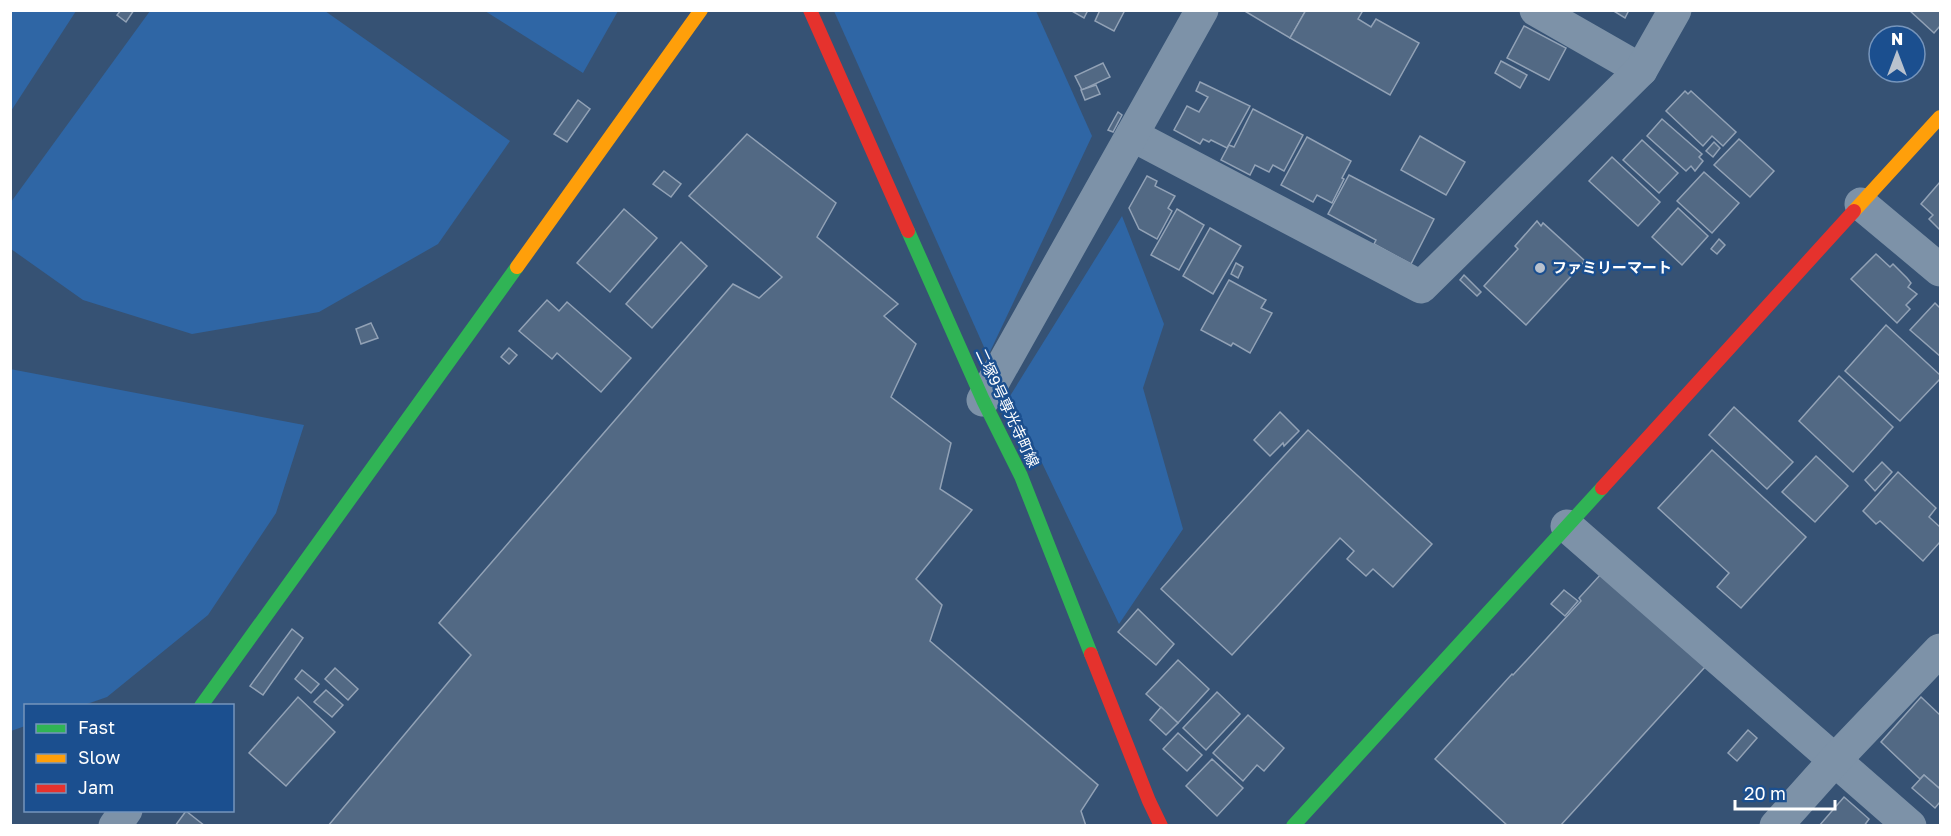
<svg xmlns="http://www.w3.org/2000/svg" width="1951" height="836" font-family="'Golos Text','Noto Sans JP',sans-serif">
<rect width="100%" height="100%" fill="#365274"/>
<!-- green -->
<g fill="#2f66a5">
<path d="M11 10 76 11 11 111 10 11Z"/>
<path d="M150 11H325L510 141 438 244 319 312 192 334 83 300 11 249V202Z"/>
<path d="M485 11 618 10V11L583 73Z"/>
<path d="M834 11H1036L1092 136 988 356Z"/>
<path d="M1122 216 1164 324 1143 388 1183 529 1119 624 1010 396Z"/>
<path d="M10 369 304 425 276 513 208 615 107 697 84 705 26 706 25 726 11 731Z"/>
</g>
<!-- building -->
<g fill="#526984" stroke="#92a2b6" stroke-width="1.5">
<path d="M121 10H134L126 22 117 15Z"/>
<path d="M1070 10H1088L1084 18Z"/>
<path d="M1100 10H1125L1114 31 1095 21Z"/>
<path d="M1243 10H1306L1290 38Z"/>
<path d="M1306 10H1359L1362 12 1358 19 1371 27 1376 19 1419 43 1390 95 1290 38Z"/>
<path d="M1612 10H1629L1625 18Z"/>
<path d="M1909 10H1940V26L1934 33Z"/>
<path d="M1524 26 1566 48 1549 80 1507 58Z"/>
<path d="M1501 61 1527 75 1520 88 1495 73Z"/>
<path d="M1103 63 1110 77 1082 90 1075 76Z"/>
<path d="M1200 82 1250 106 1227 148 1211 140 1209 142 1203 139 1200 144 1174 130 1187 106 1199 112 1208 97 1196 91Z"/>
<path d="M1096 85 1100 94 1085 100 1081 90Z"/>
<path d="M1685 91 1688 94 1691 91 1736 132 1723 146 1712 136 1703 146 1666 111Z"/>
<path d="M578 100 590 109 567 142 554 134Z"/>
<path d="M1253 109 1303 135 1284 171 1273 165 1269 172 1255 165 1250 175 1221 160 1229 145 1234 147Z"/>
<path d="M1118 112 1122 115 1113 132 1108 130Z"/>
<path d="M1662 119 1702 154 1699 157 1703 161 1695 171 1691 166 1686 171 1647 136Z"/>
<path d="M747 134 836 203 817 237 898 304 884 316 916 344 891 397 951 443 940 489 972 510 916 579 942 605 930 641 1098 785 1081 811 1086 826H328L471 655 439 623 733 284 759 298 782 277 689 196Z"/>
<path d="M1420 136 1465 162 1446 195 1401 170Z"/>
<path d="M1307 137 1351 161 1342 178 1344 179 1332 203 1317 195 1313 202 1281 185Z"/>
<path d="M1739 139 1774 171 1750 197 1714 165Z"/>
<path d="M1642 140 1678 173 1659 193 1623 160Z"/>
<path d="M1714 142 1720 148 1713 157 1706 151Z"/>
<path d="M1612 157 1660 202 1638 226 1589 181Z"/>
<path d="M664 171 681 184 671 197 653 184Z"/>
<path d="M1704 172 1739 203 1712 233 1677 201Z"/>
<path d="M1349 175 1434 219 1411 264 1374 244 1376 240 1328 214Z"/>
<path d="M1147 176 1157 181 1155 186 1175 196 1168 208 1172 211 1157 239 1139 229 1129 208Z"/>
<path d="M1940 182V230L1929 219 1933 215 1921 204Z"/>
<path d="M1678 208 1708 236 1682 265 1652 237Z"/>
<path d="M624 209 657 238 610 292 577 263Z"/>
<path d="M1177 209 1204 225 1179 270 1151 255Z"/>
<path d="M1537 221 1541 226 1543 223 1585 261 1526 325 1484 286 1518 249 1515 246Z"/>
<path d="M1210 228 1241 246 1213 294 1183 276Z"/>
<path d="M1719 239 1725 245 1717 254 1711 249Z"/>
<path d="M681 242 707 266 652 328 626 304Z"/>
<path d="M1876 254 1890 267 1893 264 1907 278 1911 283 1908 287 1917 294 1906 305 1910 309 1897 323 1851 279Z"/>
<path d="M1236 263 1243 267 1238 278 1231 274Z"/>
<path d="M1464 275 1481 292 1477 296 1460 280Z"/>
<path d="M1229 280 1266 300 1261 308 1272 313 1250 353 1233 343 1231 346 1201 330Z"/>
<path d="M547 300 559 311 567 302 631 358 601 392 557 353 552 359 519 331Z"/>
<path d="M1935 303 1940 308V356L1910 330Z"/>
<path d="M371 323 378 338 361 344 356 329Z"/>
<path d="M1886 325 1940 375V379L1900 421 1845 371Z"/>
<path d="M509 348 517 355 509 364 501 357Z"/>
<path d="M1839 376 1893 427 1853 472 1799 421Z"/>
<path d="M1734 407 1793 462 1767 489 1709 435Z"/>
<path d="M1280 412 1299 431 1284 446 1283 443 1270 456 1254 440Z"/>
<path d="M1308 430 1432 544 1393 587 1373 569 1366 576 1347 559 1354 551 1340 538 1232 655 1161 589Z"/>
<path d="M1712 450 1806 537 1741 608 1717 587 1729 573 1658 508Z"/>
<path d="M1816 456 1848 486 1815 522 1782 492Z"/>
<path d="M1882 462 1892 472 1875 491 1865 480Z"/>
<path d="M1898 472 1936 508 1929 517 1940 527V542L1923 561 1880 521 1876 524 1863 511Z"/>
<path d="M1602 573 1705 667 1560 826H1508L1435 759 1512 674 1513 675 1581 601 1579 598Z"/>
<path d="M1564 590 1578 601 1565 616 1551 604Z"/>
<path d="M1138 609 1174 644 1156 665 1118 632Z"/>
<path d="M292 629 303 638 263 695 250 686Z"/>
<path d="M1178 660 1209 689 1178 723 1146 694Z"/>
<path d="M335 668 358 689 348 700 325 679Z"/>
<path d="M302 670 319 684 311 693 295 679Z"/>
<path d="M326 690 343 705 332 717 314 702Z"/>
<path d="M1217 692 1240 714 1206 750 1183 728Z"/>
<path d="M298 697 335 732 286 786 249 753Z"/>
<path d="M1921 697 1940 715V786L1939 788 1924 775 1920 779 1881 742Z"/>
<path d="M1161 707 1178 723 1166 735 1150 720Z"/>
<path d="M1248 715 1284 748 1264 771 1257 765 1243 781 1213 753Z"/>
<path d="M1748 730 1757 738 1737 761 1728 753Z"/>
<path d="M1178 733 1202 755 1187 771 1163 749Z"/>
<path d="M1212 759 1243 788 1217 816 1186 786Z"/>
<path d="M1924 775 1939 788 1940 786V802L1935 808 1912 788Z"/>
<path d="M1844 797 1869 819 1864 826H1819Z"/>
<path d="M186 811 205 826H175Z"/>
</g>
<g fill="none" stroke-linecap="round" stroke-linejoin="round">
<!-- street -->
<g stroke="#7d92a8" stroke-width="33">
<path d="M1536 10 1641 70"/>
<path d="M1132 135 1421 287 1641 70 1675 10"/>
<path d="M1861 204 1940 270"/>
<path d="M983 400 1202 10"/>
<path d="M1567 526 1910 826"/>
<path d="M115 826 126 810"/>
<path d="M1776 826 1835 760 1940 650"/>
</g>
<!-- fast -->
<g stroke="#30b455" stroke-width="14">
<path d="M908 231 983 400 1021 476 1091 654"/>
<path d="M201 706 517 267"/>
<path d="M1293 826 1602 488"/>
</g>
<!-- slow -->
<g stroke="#ff9f0a" stroke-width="14">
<path d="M1854 211 1940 117"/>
<path d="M517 267 701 10"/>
</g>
<!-- jam -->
<g stroke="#e5322d" stroke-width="14">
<path d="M810 10 908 231"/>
<path d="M1602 488 1854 211"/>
<path d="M1091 654 1149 801 1161 826"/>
</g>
</g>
<!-- markers -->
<circle fill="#b9c2ce" stroke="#1b4f8f" stroke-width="2" cx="1540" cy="268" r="6"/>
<g text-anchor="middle" stroke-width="5" stroke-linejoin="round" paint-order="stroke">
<!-- poi labels -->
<g font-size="15" font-weight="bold" fill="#fff" stroke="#1b4f8f" text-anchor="start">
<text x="1552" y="273">ファミリーマート</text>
</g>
<!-- street labels -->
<g font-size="15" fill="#fff" stroke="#1b4f8f">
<text transform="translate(1007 408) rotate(65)" y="5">二塚9号専光寺町線</text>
</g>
</g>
<!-- border -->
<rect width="1951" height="836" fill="none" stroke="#ffffff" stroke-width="24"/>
<!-- legend -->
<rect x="24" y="704" width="210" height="108" fill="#1b4f8f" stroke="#7695bc" stroke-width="1.5"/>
<rect x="36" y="724" width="30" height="9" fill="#30b455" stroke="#7695bc" stroke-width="1.5"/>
<text x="78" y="734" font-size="18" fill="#ffffff">Fast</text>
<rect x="36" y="754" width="30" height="9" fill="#ff9f0a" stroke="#7695bc" stroke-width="1.5"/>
<text x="78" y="764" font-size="18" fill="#ffffff">Slow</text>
<rect x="36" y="784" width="30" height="9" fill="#e5322d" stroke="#7695bc" stroke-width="1.5"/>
<text x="78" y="794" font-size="18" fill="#ffffff">Jam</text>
<!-- north arrow -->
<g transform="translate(1897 54)"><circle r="28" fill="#1b4f8f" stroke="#7695bc" stroke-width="1.5"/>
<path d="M0-4.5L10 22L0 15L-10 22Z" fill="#b9c2ce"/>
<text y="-9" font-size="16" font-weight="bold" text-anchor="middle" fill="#ffffff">N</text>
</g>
<!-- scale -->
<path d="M1735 800v9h100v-9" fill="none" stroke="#ffffff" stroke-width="3"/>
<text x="1744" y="800" font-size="18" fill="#ffffff" stroke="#1b4f8f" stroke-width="4.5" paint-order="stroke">20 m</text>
</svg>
